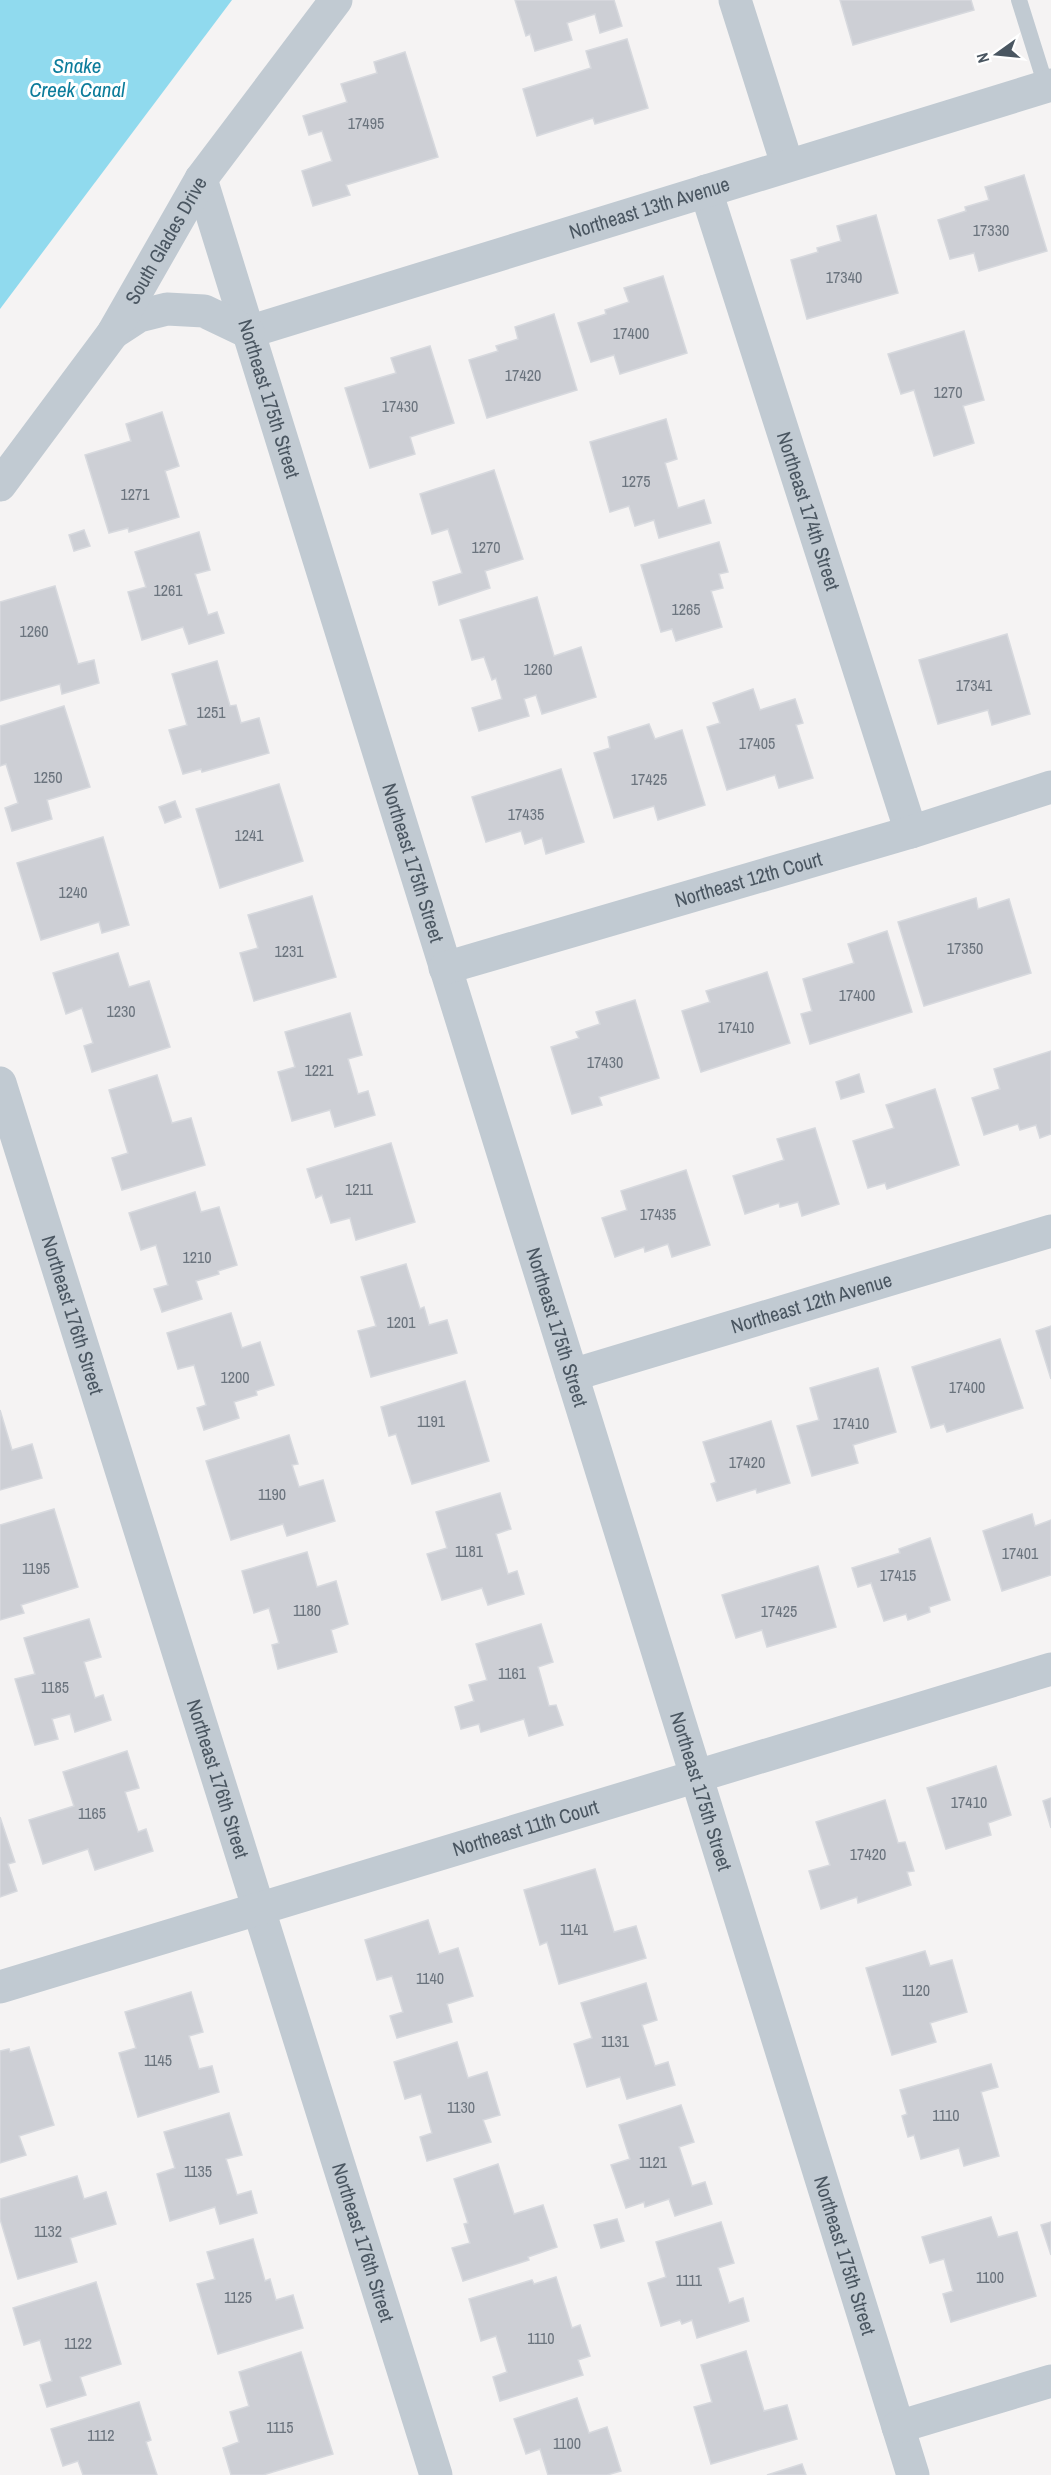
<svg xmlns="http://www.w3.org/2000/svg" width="1051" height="2475" font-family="'Archivo Narrow',sans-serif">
<rect width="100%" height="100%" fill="#f5f3f3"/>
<!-- water -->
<path fill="#90daee" d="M0 0H232L0 309Z"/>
<!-- building -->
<g fill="#cdcfd5" stroke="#d7d9de" stroke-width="1.5">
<path d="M515 0H614L622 26 600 33 595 14 567 23 572 40 535 51 530 34 526 36Z"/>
<path d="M840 0H971L974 10 853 45Z"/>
<path d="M627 39 648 108 595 124 593 118 537 136 523 89 591 68 586 51Z"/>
<path d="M405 52 438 157 346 185 350 195 313 206 302 171 332 161 322 131 309 135 303 116 347 102 341 84 377 73 374 62Z"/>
<path d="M1024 175 1047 251 979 271 974 253 950 259 938 220 966 211 965 207 989 200 985 187Z"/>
<path d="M876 215 898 293 807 319 791 260 818 252 817 248 841 241 837 226Z"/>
<path d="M663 276 687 353 620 374 614 355 591 362 578 323 606 314 605 310 629 302 624 288Z"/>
<path d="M554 314 577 390 487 418 469 360 498 351 496 346 518 339 515 327Z"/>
<path d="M964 331 984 400 963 406 974 443 934 456 914 390 901 394 888 354Z"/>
<path d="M430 346 454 423 410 437 415 454 370 468 345 388 396 373 391 358Z"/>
<path d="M162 412 179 466 165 471 179 517 129 532 128 528 109 533 85 455 131 441 126 424Z"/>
<path d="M666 419 677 459 665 463 678 508 704 500 711 523 659 538 654 520 635 526 629 506 610 512 590 442Z"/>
<path d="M494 470 523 559 485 571 490 588 439 605 433 582 462 573 448 529 432 534 420 494Z"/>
<path d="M84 530 90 546 74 551 69 535Z"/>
<path d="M199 532 210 570 195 574 208 615 217 612 224 633 189 644 183 627 142 640 128 592 146 587 135 552Z"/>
<path d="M719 542 728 572 719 574 723 588 711 591 722 627 676 641 672 629 661 632 641 565Z"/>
<path d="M55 586 78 664 94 660 99 683 62 694 60 684 0 701V602Z"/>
<path d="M537 597 554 656 581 647 596 697 542 714 536 695 524 699 529 716 479 731 472 708 502 699 496 678 492 680 484 657 472 660 460 620Z"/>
<path d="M1007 634 1030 714 992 725 988 710 938 724 919 660Z"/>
<path d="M217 661 230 706 236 705 241 723 259 718 269 753 202 772 201 769 183 774 169 730 187 725 172 674Z"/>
<path d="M753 689 760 710 795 699 803 723 796 725 813 778 779 788 775 775 727 790 707 727 720 723 713 703Z"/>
<path d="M64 706 90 787 47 800 52 819 12 831 5 808 18 803 6 764 0 766V726Z"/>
<path d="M649 724 655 739 682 730 705 805 658 820 654 806 614 818 594 753 610 748 608 737Z"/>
<path d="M561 769 584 842 546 854 542 838 525 844 521 831 486 842 472 797Z"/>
<path d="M279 784 303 861 220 888 196 809Z"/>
<path d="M175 801 181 817 165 823 159 807Z"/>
<path d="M103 837 129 925 102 933 99 922 41 940 17 863Z"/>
<path d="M312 896 336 977 254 1001 240 953 258 948 248 915Z"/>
<path d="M976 898 978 909 1009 899 1031 973 924 1006 898 922Z"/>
<path d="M887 931 912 1012 810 1044 801 1014 812 1011 803 979 854 963 848 944Z"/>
<path d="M118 953 129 987 149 981 170 1047 92 1072 84 1046 93 1043 82 1008 66 1014 53 973Z"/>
<path d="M767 972 790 1043 701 1072 682 1011 710 1002 706 991Z"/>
<path d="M635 1000 659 1078 599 1097 602 1105 572 1114 551 1047 579 1038 576 1032 600 1024 596 1012Z"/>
<path d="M350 1013 362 1055 348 1059 358 1094 368 1091 375 1115 335 1127 330 1110 292 1121 278 1072 295 1067 285 1032Z"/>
<path d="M1051 1051V1134L1040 1138 1036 1125 1020 1130 1018 1124 984 1135 972 1098 1000 1089 994 1069Z"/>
<path d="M859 1074 864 1092 841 1099 836 1082Z"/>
<path d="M157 1075 172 1123 191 1118 205 1165 122 1190 112 1158 128 1153 109 1090Z"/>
<path d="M935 1089 959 1165 887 1189 885 1183 868 1188 853 1141 894 1128 886 1105Z"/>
<path d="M815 1128 839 1204 802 1216 798 1202 780 1207 779 1203 745 1214 733 1176 784 1160 777 1139Z"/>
<path d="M391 1143 415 1222 356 1240 350 1218 331 1223 322 1195 316 1198 307 1169Z"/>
<path d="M686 1170 710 1245 672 1257 668 1244 645 1252 644 1247 615 1257 602 1218 627 1210 621 1191Z"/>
<path d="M195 1192 201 1212 219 1207 237 1265 218 1271 219 1274 196 1281 202 1299 162 1312 154 1289 168 1285 156 1245 141 1250 129 1213Z"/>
<path d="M406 1264 420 1309 424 1307 429 1325 447 1320 457 1353 371 1377 358 1331 376 1326 361 1277Z"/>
<path d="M231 1313 242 1348 260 1342 274 1385 256 1391 257 1395 234 1402 239 1418 204 1430 197 1408 206 1405 194 1365 178 1369 167 1333Z"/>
<path d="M1051 1326V1379L1036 1331Z"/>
<path d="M1000 1339 1023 1408 947 1432 944 1424 931 1428 912 1367Z"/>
<path d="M878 1368 896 1432 853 1445 858 1463 812 1476 797 1426 819 1420 810 1388Z"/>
<path d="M465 1381 489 1461 412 1484 396 1434 389 1436 381 1407Z"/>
<path d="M0 1410 12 1450 32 1444 42 1478 0 1490Z"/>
<path d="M771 1421 790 1483 757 1493 756 1489 717 1501 711 1484 716 1482 703 1442Z"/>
<path d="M289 1435 298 1464 292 1465 299 1487 323 1480 335 1521 287 1536 283 1524 231 1540 206 1461Z"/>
<path d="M500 1493 511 1529 496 1534 508 1574 517 1571 524 1594 488 1605 482 1588 442 1600 427 1554 447 1548 436 1512Z"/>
<path d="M54 1509 78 1587 21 1605 24 1613 0 1620V1525Z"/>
<path d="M1032 1514 1035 1526 1051 1520V1575L1002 1591 983 1531Z"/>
<path d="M930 1538 950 1600 929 1607 930 1612 908 1620 906 1614 884 1621 871 1583 858 1587 852 1568 900 1553 899 1549Z"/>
<path d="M307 1552 317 1587 336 1581 348 1624 331 1630 337 1652 278 1669 272 1645 279 1643 269 1608 254 1613 242 1571Z"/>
<path d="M818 1566 836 1627 767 1647 762 1630 736 1638 722 1595Z"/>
<path d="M89 1619 101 1657 84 1662 95 1698 103 1695 111 1720 75 1732 70 1714 52 1719 58 1739 35 1745 15 1679 35 1674 24 1638Z"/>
<path d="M541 1624 553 1662 538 1667 549 1706 556 1705 563 1725 529 1736 524 1719 481 1732 479 1724 461 1729 455 1707 474 1701 469 1685 487 1680 476 1644Z"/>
<path d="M127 1751 139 1788 125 1792 138 1832 146 1829 153 1851 95 1870 88 1849 43 1864 29 1820 74 1806 63 1772Z"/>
<path d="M996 1766 1011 1815 988 1823 991 1835 946 1849 927 1788Z"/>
<path d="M1051 1798V1828L1043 1801Z"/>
<path d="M885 1800 898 1843 905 1842 914 1871 907 1872 911 1885 858 1903 857 1897 821 1909 809 1871 830 1865 816 1822Z"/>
<path d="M0 1817 15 1862 8 1864 17 1891 0 1897Z"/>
<path d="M595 1869 614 1932 636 1926 646 1958 559 1984 547 1942 540 1945 524 1890Z"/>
<path d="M428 1920 439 1954 458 1948 473 1996 447 2004 452 2022 397 2038 390 2016 403 2012 392 1976 377 1980 365 1940Z"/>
<path d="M925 1951 930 1966 952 1960 967 2012 930 2023 936 2042 892 2055 866 1968Z"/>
<path d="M646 1983 657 2020 642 2025 655 2066 668 2062 675 2085 627 2099 620 2077 587 2087 574 2044 592 2038 581 2003Z"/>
<path d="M191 1992 203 2032 189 2036 199 2069 212 2066 219 2092 138 2117 119 2053 136 2048 125 2012Z"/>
<path d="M457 2042 468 2078 487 2072 500 2115 483 2120 491 2142 427 2161 420 2137 432 2133 421 2094 405 2099 394 2062Z"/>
<path d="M29 2047 54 2125 19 2136 26 2155 0 2163V2051L9 2049 10 2052Z"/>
<path d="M991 2064 998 2087 981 2092 999 2156 964 2166 959 2148 921 2159 914 2135 908 2137 902 2116 907 2114 900 2090Z"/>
<path d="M681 2105 694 2142 679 2147 692 2186 705 2182 712 2204 675 2216 669 2199 645 2207 644 2202 626 2208 611 2165 630 2159 619 2125Z"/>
<path d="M229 2113 242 2155 226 2159 237 2195 251 2191 257 2213 220 2224 215 2207 170 2221 157 2174 175 2168 164 2132Z"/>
<path d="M498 2164 514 2214 543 2205 557 2247 528 2257 529 2260 463 2281 452 2248 470 2243 464 2224 468 2223 454 2179Z"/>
<path d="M77 2176 84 2199 106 2192 116 2224 70 2238 77 2262 18 2279 0 2219V2199Z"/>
<path d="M991 2217 998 2237 1017 2232 1036 2296 951 2322 943 2294 953 2291 944 2259 930 2263 922 2237Z"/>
<path d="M617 2219 624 2241 601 2248 594 2225Z"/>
<path d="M721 2222 734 2263 718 2268 729 2303 743 2298 749 2321 697 2338 692 2320 682 2324 680 2320 661 2326 648 2283 666 2277 656 2242Z"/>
<path d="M1051 2222V2255L1041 2225Z"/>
<path d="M253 2239 265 2281 270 2279 276 2300 293 2295 303 2328 218 2354 197 2284 215 2279 207 2252Z"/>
<path d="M556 2277 572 2328 580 2325 590 2356 578 2360 583 2375 500 2401 493 2377 507 2372 496 2336 481 2341 469 2299 532 2280 534 2284Z"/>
<path d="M96 2282 121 2364 80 2377 86 2395 47 2407 40 2385 52 2381 40 2340 24 2345 13 2308Z"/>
<path d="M746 2351 764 2411 787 2405 797 2439 711 2464 694 2407 712 2402 701 2365Z"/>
<path d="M301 2352 333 2454 263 2475H231L223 2448 239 2442 230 2412 249 2406 239 2372Z"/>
<path d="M577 2398 589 2433 607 2427 621 2471 607 2475H548L540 2449 526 2454 514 2419Z"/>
<path d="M139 2402 151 2440 146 2442 157 2475H83L78 2461 63 2466 51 2429Z"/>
<path d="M802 2464 806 2475H767Z"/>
</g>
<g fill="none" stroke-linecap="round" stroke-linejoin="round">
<!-- lane -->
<path stroke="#c1cad2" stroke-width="16" d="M1019 0 1046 86"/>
<!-- street -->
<g stroke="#c1cad2" stroke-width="33">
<path d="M735 0 787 164"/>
<path id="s1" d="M201 179 913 2475"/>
<path id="s2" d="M706 191 911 832"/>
<path id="s3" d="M248 332C516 250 783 165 1051 85"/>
<path d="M113 333 139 316 167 309 204 311 248 332"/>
<path id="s4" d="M0 485 113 333 201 179 336 0"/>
<path id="s5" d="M445 968 911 832 1051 787"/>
<path id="s6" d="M0 1083 436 2475"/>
<path id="s7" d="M572 1375 1051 1231"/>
<path id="s8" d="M0 1987 1051 1669"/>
<path d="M898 2427 1051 2381"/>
</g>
</g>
<g text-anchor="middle" stroke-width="6" stroke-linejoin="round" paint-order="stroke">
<!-- number labels -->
<g font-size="16" fill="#6b747e">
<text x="366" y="129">17495</text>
<text x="991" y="236">17330</text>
<text x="844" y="283">17340</text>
<text x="631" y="339">17400</text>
<text x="523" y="381">17420</text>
<text x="948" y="398">1270</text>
<text x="400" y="412">17430</text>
<text x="636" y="487">1275</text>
<text x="135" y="500">1271</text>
<text x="486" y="553">1270</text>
<text x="168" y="596">1261</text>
<text x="686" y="615">1265</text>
<text x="34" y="637">1260</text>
<text x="538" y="675">1260</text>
<text x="974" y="691">17341</text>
<text x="211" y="718">1251</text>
<text x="757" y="749">17405</text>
<text x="48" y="783">1250</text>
<text x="649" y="785">17425</text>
<text x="526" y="820">17435</text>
<text x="249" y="841">1241</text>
<text x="73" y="898">1240</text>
<text x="965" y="954">17350</text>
<text x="289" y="957">1231</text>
<text x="857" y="1001">17400</text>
<text x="121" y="1017">1230</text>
<text x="736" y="1033">17410</text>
<text x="605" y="1068">17430</text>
<text x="319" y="1076">1221</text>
<text x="359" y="1195">1211</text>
<text x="658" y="1220">17435</text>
<text x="197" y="1263">1210</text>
<text x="401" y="1328">1201</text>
<text x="235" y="1383">1200</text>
<text x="967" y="1393">17400</text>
<text x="431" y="1427">1191</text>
<text x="851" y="1429">17410</text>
<text x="747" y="1468">17420</text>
<text x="272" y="1500">1190</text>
<text x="469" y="1557">1181</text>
<text x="1020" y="1559">17401</text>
<text x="36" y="1574">1195</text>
<text x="898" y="1581">17415</text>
<text x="307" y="1616">1180</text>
<text x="779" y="1617">17425</text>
<text x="512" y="1679">1161</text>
<text x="55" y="1693">1185</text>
<text x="969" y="1808">17410</text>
<text x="92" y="1819">1165</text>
<text x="868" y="1860">17420</text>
<text x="574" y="1935">1141</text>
<text x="430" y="1984">1140</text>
<text x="916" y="1996">1120</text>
<text x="615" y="2047">1131</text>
<text x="158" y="2066">1145</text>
<text x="461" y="2113">1130</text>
<text x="946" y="2121">1110</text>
<text x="653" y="2168">1121</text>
<text x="198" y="2177">1135</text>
<text x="48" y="2237">1132</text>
<text x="990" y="2283">1100</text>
<text x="689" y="2286">1111</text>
<text x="238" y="2303">1125</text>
<text x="541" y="2344">1110</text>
<text x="78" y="2349">1122</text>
<text x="280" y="2433">1115</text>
<text x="101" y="2441">1112</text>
<text x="567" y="2449">1100</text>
</g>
<!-- street labels -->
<g font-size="20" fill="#4a5661" stroke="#fff">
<text dy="7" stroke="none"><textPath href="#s3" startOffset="420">Northeast 13th Avenue</textPath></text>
<text dy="7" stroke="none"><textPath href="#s4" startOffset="296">South Glades Drive</textPath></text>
<text dy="7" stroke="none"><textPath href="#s1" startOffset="230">Northeast 175th Street</textPath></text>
<text dy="7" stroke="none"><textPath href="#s2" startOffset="336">Northeast 174th Street</textPath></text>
<text dy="7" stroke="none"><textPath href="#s1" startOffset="716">Northeast 175th Street</textPath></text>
<text dy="7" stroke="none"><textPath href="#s5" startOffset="316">Northeast 12th Court</textPath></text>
<text dy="7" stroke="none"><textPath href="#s7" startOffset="250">Northeast 12th Avenue</textPath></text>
<text dy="7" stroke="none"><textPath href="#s6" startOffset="243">Northeast 176th Street</textPath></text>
<text dy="7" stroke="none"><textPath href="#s1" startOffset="1202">Northeast 175th Street</textPath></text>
<text dy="7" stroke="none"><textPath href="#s6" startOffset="729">Northeast 176th Street</textPath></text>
<text dy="7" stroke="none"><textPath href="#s1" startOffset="1688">Northeast 175th Street</textPath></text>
<text dy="7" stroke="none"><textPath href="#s8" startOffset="549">Northeast 11th Court</textPath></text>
<text dy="7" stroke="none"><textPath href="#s6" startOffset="1215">Northeast 176th Street</textPath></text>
<text dy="7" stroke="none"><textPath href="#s1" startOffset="2174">Northeast 175th Street</textPath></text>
</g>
<!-- water labels -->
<g font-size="21" font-style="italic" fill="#0c7c9b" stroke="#fff">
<text x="77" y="73">Snake<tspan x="77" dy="24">Creek Canal</tspan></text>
</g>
</g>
<!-- north arrow -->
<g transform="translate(997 54) rotate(255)" stroke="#ffffff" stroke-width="4.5" paint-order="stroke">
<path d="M0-4.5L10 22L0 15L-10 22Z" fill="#4a5661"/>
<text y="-9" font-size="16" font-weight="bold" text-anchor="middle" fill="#4a5661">N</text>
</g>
</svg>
